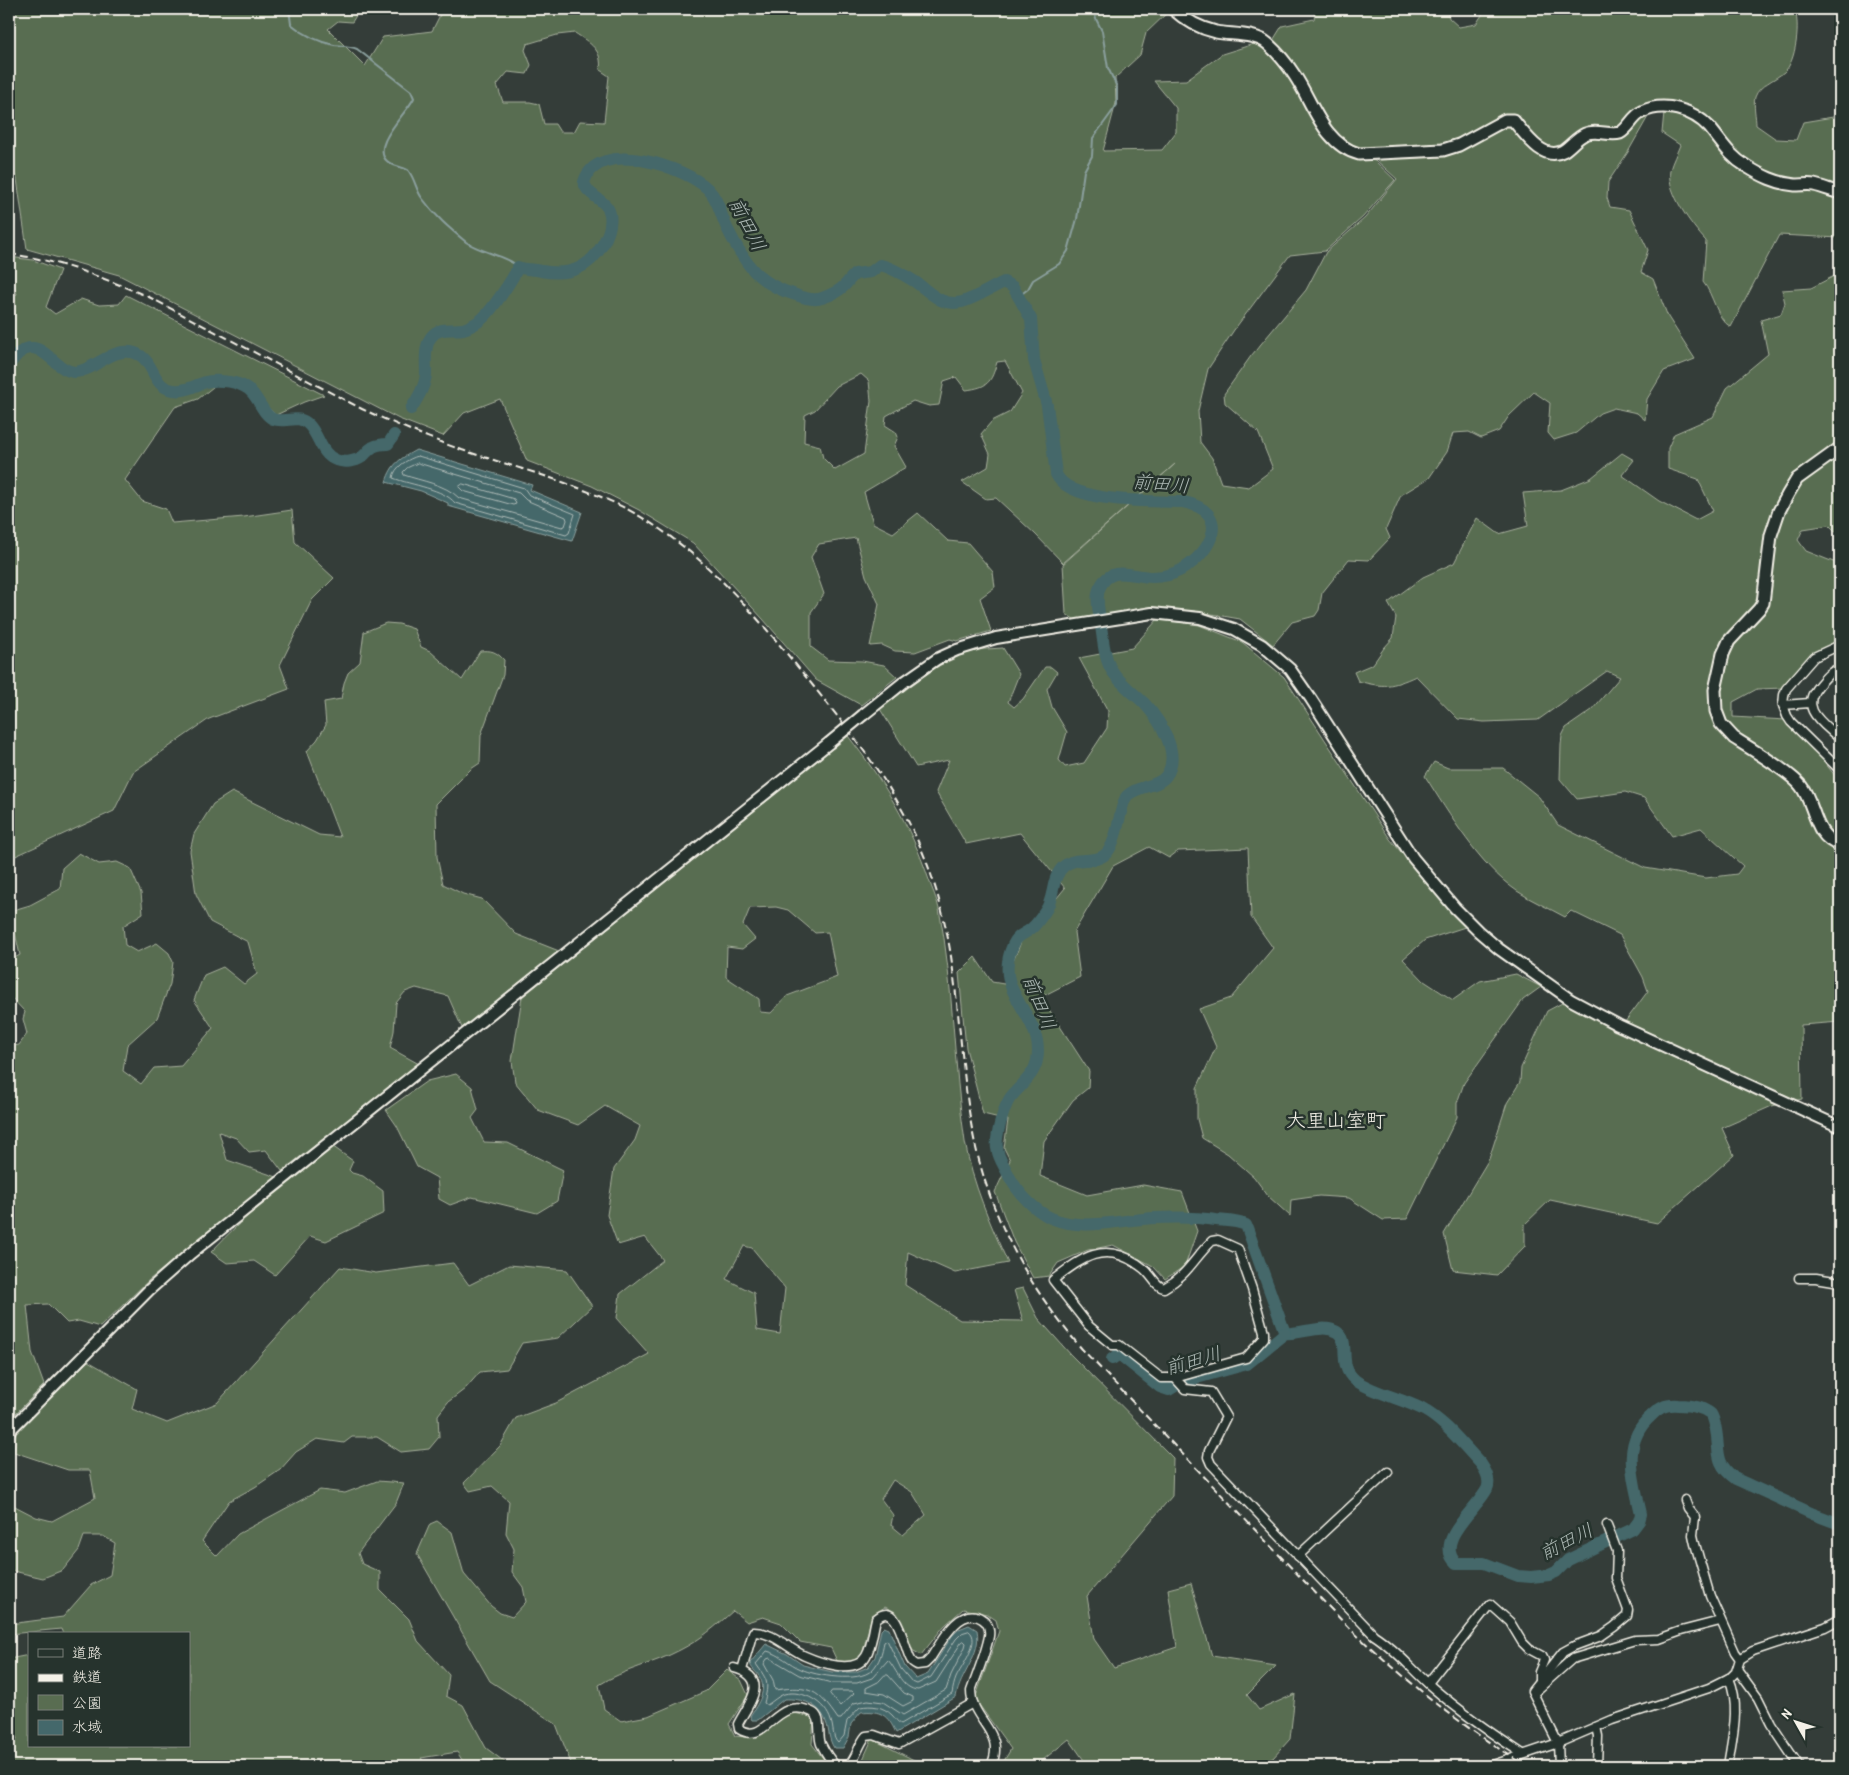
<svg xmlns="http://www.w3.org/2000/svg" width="1849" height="1775" font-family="'Patrick Hand','Klee One',sans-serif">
<rect width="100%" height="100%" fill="#343d39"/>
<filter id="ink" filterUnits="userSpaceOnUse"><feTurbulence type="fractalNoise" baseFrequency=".02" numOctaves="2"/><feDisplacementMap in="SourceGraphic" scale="10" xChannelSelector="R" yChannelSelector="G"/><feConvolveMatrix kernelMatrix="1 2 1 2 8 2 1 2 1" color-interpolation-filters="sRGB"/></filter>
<g filter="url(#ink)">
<!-- green -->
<g fill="#596d51" stroke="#a6af9c" fill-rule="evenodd">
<path d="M9 9H360L352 22 338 21 328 29 365 66 383 37 432 31 443 9H1165L1168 12 1146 33 1140 55 1115 78 1116 103 1103 151 1162 150 1176 132V108L1154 81 1186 80 1222 54 1257 43 1283 66 1348 154 1375 161 1395 180 1363 217 1325 251 1290 255 1234 330 1208 369 1198 411 1200 442 1212 458 1221 483 1249 487 1273 469 1258 432 1225 403 1224 394 1251 356 1306 290 1326 252 1365 218 1397 179 1376 160 1353 148 1336 136 1272 42 1282 26 1314 19 1316 9H1447L1449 18 1459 27 1476 24 1486 9H1794C1801 22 1796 63 1784 72 1775 80 1759 85 1755 97 1753 105 1756 117 1756 125L1776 139 1796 140 1803 122 1839 116 1840 238 1779 235 1731 327C1716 319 1714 295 1703 282L1706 241C1692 226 1666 192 1670 170 1672 162 1677 153 1680 145L1662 133 1664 112 1649 115 1628 152 1608 182 1607 198 1610 207 1629 210 1648 250 1641 272 1653 279 1668 317 1695 359 1664 371 1647 399 1645 420 1637 413 1614 408 1600 413 1576 433 1554 440 1548 433 1550 403 1534 392 1509 416 1499 431 1481 438 1469 432 1453 433 1447 452 1429 478 1401 495 1386 529 1390 538 1369 560 1349 559 1322 593 1319 610 1315 616 1292 622 1273 645 1240 619 1200 612 1165 608 1123 612 1077 621 1066 614 1063 564 1175 464 1063 563 1035 534 996 498 986 499 962 482 988 467 990 454 981 434 992 421 1010 412 1022 393 1005 361 997 362C991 383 988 387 966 390L956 377 944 381 939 405 929 406 913 401 886 416 885 425 896 432 898 437 894 446 906 467 864 492 873 523 893 533 918 513 948 541 968 543 993 572 995 587 980 598 991 631 957 641 950 639 915 652 895 651 882 645 870 646 879 604 866 576 856 538 819 544 811 557 824 594 811 612V647L828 660 862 661 884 665 897 677 861 705 816 680 763 619 693 543 639 510 592 486 527 461 500 399 464 413 443 436 399 419 119 275 27 249 17 179 9 163ZM575 33C590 43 603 50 600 70L609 76 604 122 580 121 574 132H560L555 124H544L539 104 530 102H503L497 85 508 72 527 74 531 65 525 50 527 44 557 35ZM861 374 869 381 871 401 864 454 835 470 823 458 820 446 804 442 805 415 815 410 837 386Z"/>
<path d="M9 257 33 260 60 270 46 307 55 314 81 299 99 305 119 304 126 295 324 395 304 402 276 415 241 384 223 379 198 399 175 407 125 480 142 501 166 509 172 523 244 517 292 510 295 542 334 578 312 600 280 665 289 689 209 719 133 772 114 811 9 859V299L17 294 9 274Z"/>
<path d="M1840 273V536L1829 525 1803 529 1798 540 1806 551 1836 563 1840 574V643L1822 649 1784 688 1757 689 1733 702V717L1786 720 1814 749 1840 782V1022L1801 1025 1802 1099 1772 1106 1722 1128 1734 1155 1657 1223 1550 1200 1525 1224V1246L1497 1275 1453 1270 1444 1234 1489 1159 1507 1103 1520 1082 1521 1068 1547 1011 1564 1002 1619 1030 1648 991 1643 977 1620 935 1571 911 1565 917C1549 908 1532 901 1517 891 1480 866 1449 814 1425 776L1434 762 1448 768H1503L1539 797 1558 825 1645 868 1706 878 1737 874 1743 866 1701 828 1672 836 1644 798 1625 792 1577 799 1560 779 1561 745 1562 736 1566 728 1592 710 1620 677 1607 671 1538 720 1484 722 1458 719 1416 676C1391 687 1384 688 1358 681L1354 672 1373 664 1384 648 1393 638 1396 617 1388 603 1423 577 1454 563 1477 518 1499 534 1528 526 1523 493 1561 490 1591 478 1622 453 1634 460 1622 475 1659 501 1696 520 1713 511 1698 479 1668 469V448L1674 434 1713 417 1727 388 1768 354 1761 320 1781 314 1785 303 1782 290 1811 288Z"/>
<path d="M1158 619 1199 625 1242 642 1284 677 1390 839 1465 927 1425 940 1403 959 1424 981 1453 1000 1480 981 1516 974 1541 987 1523 1000 1464 1083 1457 1103V1117L1407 1219 1383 1220 1349 1198 1319 1196 1291 1200 1290 1216 1268 1196 1254 1177 1228 1154 1202 1138 1197 1119V1088L1216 1047 1199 1009 1231 998 1273 948 1251 917 1248 848 1178 851 1169 858 1149 847 1113 866 1074 932 1080 977 1041 997 1089 1071 1088 1088 1073 1100 1044 1141 1040 1176 1087 1195 1143 1185 1182 1192 1197 1231 1185 1266 1165 1279 1153 1266 1113 1245 1088 1250 1058 1263 1049 1276 1033 1278 1014 1242 995 1192 1010 1160 1004 1148 1008 1120 983 1114 966 1048 959 973 975 957 992 982 1004 984 1021 942 1065 888 1020 833 966 844 936 792 949 760 916 767 880 709 933 669 969 650 1003 648 1019 674 1008 702 1014 707 1023 699 1045 667H1051L1057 672 1047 689 1052 707 1067 732 1059 760 1065 767 1084 763 1107 728 1108 711 1079 658 1132 648Z"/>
<path d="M386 623 399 624 414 629 421 647 430 651 462 680 480 651C491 650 496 651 504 660L503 675 481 735 480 763 471 769 436 804 437 857 443 884 463 894 482 899 516 934 559 951 462 1028 448 996 416 988 405 992 396 1003 394 1031 390 1048 419 1064 282 1171 266 1150 249 1152 236 1138 219 1132 227 1160 277 1177 149 1280 100 1327 79 1321 67 1323 48 1304 27 1305 32 1352 44 1385 9 1420V1047L19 1045 27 1034 23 1019 25 1012 9 995V961L20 955 10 911 30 905 60 889 62 868 79 853 99 864 117 862 130 868 141 893 143 913 123 926 125 945 137 952 157 943 169 953 173 962 170 984 157 1018 127 1045 123 1071 141 1084 154 1068 181 1066 213 1028 194 1000 204 975 223 967 244 984 257 974 248 942 210 922 196 894 190 851 194 834 213 804 232 792 319 835 340 837 307 751 317 740 326 725 324 702 341 699 344 683 348 673 360 662 364 632Z"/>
<path d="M848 736C883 780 911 826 929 880 932 889 937 899 939 909 954 985 953 1065 965 1142 972 1182 991 1226 1008 1263L955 1273 908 1252 905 1285 960 1320 1023 1321 1014 1290 1023 1288 1038 1318 1071 1355 1173 1458 1172 1496 1087 1596 1094 1639 1114 1668 1177 1647 1168 1589 1191 1583 1212 1656 1276 1666 1247 1695 1259 1710 1295 1694 1290 1739 1273 1758 1257 1766H1088L1069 1739 1043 1760 1048 1766H1001L1011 1749 975 1699 999 1631 996 1620 987 1614 963 1609 944 1626 921 1655 912 1650 897 1613 885 1607 872 1615 862 1655 851 1663 837 1661 831 1648 800 1642 781 1623 763 1617 747 1622 733 1611C716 1626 700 1640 680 1650 654 1664 624 1669 599 1685L604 1709 621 1721 648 1716 706 1691 727 1670 741 1680 748 1695 729 1724 735 1736 756 1738 791 1712 814 1718 812 1744 829 1766H572L556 1724 490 1681 417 1554 430 1524 437 1521 452 1532 464 1574 491 1606 500 1613 512 1617 526 1602 523 1587 512 1572 514 1549 506 1533 509 1501 492 1486 470 1491 464 1483 500 1446 516 1418 556 1403 649 1354 617 1318 620 1294 663 1260 645 1237 618 1245 607 1215 614 1169 635 1140 640 1126 605 1106 578 1125 538 1110 515 1082 512 1061 522 997ZM776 907 788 910 815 933 828 932 837 977 787 996 771 1013 760 1012 759 999 726 977 727 947 742 949 755 939 743 925 750 908ZM744 1246 752 1248 785 1288 780 1334 757 1330 754 1293 726 1279ZM893 1480 912 1492 926 1515 903 1535 891 1525 893 1515 881 1499Z"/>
<path d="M456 1074 472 1087 478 1110 472 1118 484 1142 508 1143 563 1170 557 1201 537 1213 472 1197 450 1205 439 1199 437 1178 417 1167 397 1126 386 1110 427 1081Z"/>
<path d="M332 1146 353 1161 349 1170 352 1173 363 1176 383 1191 384 1213 326 1241 310 1236 275 1275 254 1261 227 1263 211 1252C248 1212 290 1180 332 1146Z"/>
<path d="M453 1263 469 1285 509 1265 567 1270 592 1306 558 1338 522 1343 507 1369 480 1372 465 1389 448 1402 438 1415 439 1437 429 1449 401 1452 377 1437H352L344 1443 317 1439 296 1452 280 1470 255 1487 229 1501 202 1541 217 1556 238 1534 320 1490 345 1493 377 1481 404 1483 396 1503 358 1553 362 1564 380 1572V1590L409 1619 418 1641 449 1675 446 1696 463 1705 486 1748 510 1766H466L457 1752 421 1758 427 1766H9V1744L17 1739 9 1720V1659L29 1655V1746H189V1634H63L61 1629 9 1634V1624L63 1617 91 1585 110 1575 115 1543 103 1536H84L79 1550 63 1570 43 1578 9 1570V1503L36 1517 52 1521 95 1498 90 1470H68L14 1452 16 1433 88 1361 137 1389 132 1409 167 1423 217 1403 340 1267 376 1273Z"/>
<path d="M872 1739 926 1766H860Z"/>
</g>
<!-- water -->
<g fill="#44686b" stroke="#8a9f9d">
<path d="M416 450 532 485 530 490 582 512 572 541 448 506V503L421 491 386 482C392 463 400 459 416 450Z"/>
<path d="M969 1625 977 1630C982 1654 960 1674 956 1697L896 1733C888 1715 881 1710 861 1712L851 1724 849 1737 843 1748H834C828 1738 830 1732 826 1722 820 1704 802 1698 784 1699L758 1720H752L750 1716C758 1704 768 1690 759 1676 756 1671 751 1669 750 1663L766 1644 787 1654 803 1665 832 1672H856L868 1667 875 1657 881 1630 884 1627 889 1629 905 1667 916 1679 928 1674 952 1636 959 1629Z"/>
</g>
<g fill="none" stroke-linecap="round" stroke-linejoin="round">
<!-- shore -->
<g stroke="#aebab6" stroke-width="1">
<path d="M418 456 524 488 529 495 575 514 569 533 566 535 455 503C444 489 411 485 393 478 394 467 408 459 418 456Z"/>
<path d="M418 463 519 493 526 500 566 517 567 520 565 526 562 527 459 498C445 484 421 481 404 475L403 472 407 468Z"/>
<path d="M463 484 514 499 516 504 513 505 463 491 459 487Z"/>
<path d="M969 1631C982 1640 961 1667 956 1678 954 1683 953 1688 952 1694L901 1724C897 1722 896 1719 892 1715 883 1706 872 1705 860 1707L847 1721 844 1736 838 1743C832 1737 834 1729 831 1721 826 1703 803 1689 784 1694 778 1696 772 1702 767 1705L764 1703C769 1682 768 1681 756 1664L767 1651C780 1654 789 1664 801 1669 816 1676 859 1683 872 1670 880 1662 882 1652 884 1642L887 1640 901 1669 912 1682 917 1684 931 1677 956 1639 962 1633Z"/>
<path d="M964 1641 966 1643 965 1647 951 1675 946 1690 903 1715 883 1702 868 1700 854 1703 841 1719H838C818 1690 811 1685 775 1690L773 1680 764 1664 767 1659 770 1658 799 1675 832 1683H857L872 1678 888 1660C897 1670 902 1689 918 1690L936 1682 961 1643Z"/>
<path d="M885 1675H888L904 1693 913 1697V1701L903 1706 884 1694 866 1691V1688L878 1682Z"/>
<path d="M832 1691H852L854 1693 840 1706 830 1694Z"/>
</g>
<!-- stream -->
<g stroke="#8a9f9d" stroke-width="2">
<path d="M289 9 291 24C303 34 319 42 334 45 342 46 350 46 357 49L411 91 414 98C407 113 370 146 387 161 393 167 401 166 408 170 415 179 416 190 422 198 435 216 449 228 466 242 480 252 510 257 518 267"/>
<path d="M1019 296 1028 289 1033 280 1059 264 1068 251 1077 219 1084 171 1092 156 1093 138 1117 105V87L1108 68 1102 31 1096 19 1095 15 1098 9"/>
</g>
<!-- river -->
<g stroke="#44686b" stroke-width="12">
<path d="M9 365C37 323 52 372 75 372 95 371 111 346 135 353 155 359 151 388 174 390 185 392 193 386 203 383 212 379 234 381 243 386 258 392 261 414 273 419 286 424 298 413 309 425 319 435 321 455 336 460 344 463 355 462 362 457 366 454 368 450 373 447 377 445 383 444 388 444L394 435"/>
<path d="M411 409C417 399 425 387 426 374 426 363 424 347 431 337 439 326 452 331 463 329 468 328 479 322 483 318 492 310 513 279 518 267 526 270 533 269 541 271 569 276 589 269 603 244 608 235 612 224 610 214 607 199 587 197 584 182 598 137 685 167 708 189 719 200 721 217 728 230 745 264 758 284 796 295 804 298 814 301 822 298 829 296 841 290 845 285 849 281 851 277 855 274L871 272 880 265C891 267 904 275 914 281 930 292 941 307 962 302 976 298 991 288 1004 282L1013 287 1031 319 1034 360 1047 405 1056 474C1069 504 1154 501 1183 502 1232 511 1213 552 1181 570 1172 575 1162 577 1152 577 1133 577 1111 564 1100 587 1095 597 1099 610 1100 620 1103 635 1103 655 1111 669 1119 683 1134 693 1145 704 1160 721 1182 754 1166 776 1157 788 1136 785 1126 797 1118 813 1119 835 1109 850 1098 867 1078 854 1064 866 1051 877 1055 896 1046 910 1042 916 1037 924 1032 928 1024 935 1018 934 1013 945 992 991 1038 1011 1038 1051 1038 1074 1023 1082 1010 1098 1004 1107 995 1137 997 1148 998 1158 1005 1167 1009 1176 1018 1193 1034 1210 1051 1218 1084 1232 1122 1219 1156 1218 1176 1217 1196 1217 1216 1220 1226 1221 1237 1221 1246 1225L1285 1333C1301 1335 1322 1323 1337 1332 1352 1342 1336 1364 1355 1380 1371 1392 1403 1399 1422 1409 1445 1421 1463 1445 1481 1464 1486 1471 1491 1480 1487 1489 1478 1508 1433 1541 1456 1563H1484L1518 1576 1531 1577 1549 1575 1556 1572 1568 1560 1633 1529 1639 1521 1641 1514C1634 1480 1620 1443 1651 1416 1659 1408 1665 1404 1678 1405 1688 1405 1703 1407 1711 1414 1713 1417 1714 1421 1715 1425 1721 1449 1712 1462 1736 1479L1813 1514 1840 1524"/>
<path d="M1112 1359 1119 1354 1160 1387 1169 1390 1182 1382 1247 1364 1285 1333"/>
</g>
<defs>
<g id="minor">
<path d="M1840 645 1814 657 1786 689 1784 695 1783 705 1787 716 1791 722 1840 770"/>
<path d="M1840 668C1830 671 1825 678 1819 685 1798 709 1823 723 1840 739"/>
<path d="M1783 705 1810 703"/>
<path d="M1833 732 1840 724"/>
<path d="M1799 1278H1816L1840 1282"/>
<path d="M1175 1378 1246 1358 1264 1338V1332L1252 1289 1238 1249 1218 1240 1212 1241C1193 1259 1189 1274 1164 1288 1157 1287 1153 1278 1148 1273 1145 1269 1140 1266 1136 1263 1102 1241 1081 1259 1053 1280L1089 1326 1112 1345H1119L1161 1378H1175L1185 1389 1211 1392 1226 1417 1209 1451 1208 1457 1211 1464 1374 1635C1396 1649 1413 1671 1433 1688 1462 1713 1492 1734 1523 1754"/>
<path d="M1685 1500 1688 1508 1695 1517 1693 1535 1695 1544 1710 1596 1735 1652 1740 1659"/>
<path d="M1298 1556 1388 1472"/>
<path d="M734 1668C771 1678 749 1703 738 1724L739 1729C767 1747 775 1694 812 1712 823 1717 817 1734 821 1744 825 1752 830 1760 836 1766"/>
<path d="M1737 1669 1758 1698 1771 1724 1799 1766"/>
<path d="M742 1670 753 1632C772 1631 789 1649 805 1656 821 1663 855 1675 866 1656 872 1646 873 1630 876 1619 898 1598 904 1649 911 1660 912 1662 915 1664 917 1665L925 1664 930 1659C940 1644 960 1604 982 1619 988 1622 990 1630 989 1636 986 1653 977 1674 971 1691 971 1721 1007 1732 991 1766"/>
<path d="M1428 1683 1490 1604 1510 1622 1522 1642 1529 1649 1542 1656 1544 1660 1539 1672V1682"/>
<path d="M1536 1691 1572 1659 1635 1640 1659 1639 1681 1631 1720 1621"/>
<path d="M1596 1727 1598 1736 1597 1766"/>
<path d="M848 1766C857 1758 858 1745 866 1736L874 1735 899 1744 973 1703"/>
<path d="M1490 1766 1558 1743 1612 1720 1709 1688 1731 1677 1736 1672 1740 1659 1753 1651 1825 1627 1840 1619"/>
<path d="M1559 1766 1558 1743 1532 1691 1563 1652 1574 1646 1601 1636 1614 1627 1627 1616 1628 1610 1616 1578 1617 1551 1607 1525"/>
<path d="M1728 1766C1732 1738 1741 1706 1729 1678"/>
</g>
<g id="tertiary">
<path d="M863 715 904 682 937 659 957 650 996 638 1152 613 1200 618 1234 629 1262 645 1290 669 1311 699 1413 858 1455 908 1478 931 1499 949 1571 1000 1618 1025 1840 1127"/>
<path d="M9 1431 149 1290 191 1253 829 743"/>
</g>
<g id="secondary">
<path d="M1173 9C1185 20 1199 28 1216 32 1232 35 1256 33 1268 44 1278 53 1288 65 1295 76 1313 103 1324 145 1359 154L1443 150 1459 145 1505 120H1513C1525 134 1543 162 1563 151 1571 146 1576 138 1585 134 1596 129 1609 136 1620 133 1629 128 1633 116 1642 112 1664 101 1693 110 1709 127 1721 141 1729 156 1746 166 1762 176 1776 183 1795 185 1802 185 1809 184 1814 185 1823 187 1832 191 1840 193"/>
<path d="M1840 448 1797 479 1788 494 1779 511 1771 535 1763 603 1759 609 1729 641 1723 654 1715 690 1716 711 1721 724 1734 738C1750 748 1790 772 1801 786 1816 805 1813 837 1840 845"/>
</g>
</defs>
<!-- minor casing -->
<use href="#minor" stroke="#f4f1e8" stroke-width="11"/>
<!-- tertiary casing -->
<use href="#tertiary" stroke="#f4f1e8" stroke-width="14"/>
<!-- secondary casing -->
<use href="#secondary" stroke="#f4f1e8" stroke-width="15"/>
<!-- minor -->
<use href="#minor" stroke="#26332d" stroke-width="8"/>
<!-- tertiary -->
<use href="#tertiary" stroke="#26332d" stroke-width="10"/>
<!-- secondary -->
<use href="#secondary" stroke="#26332d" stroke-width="11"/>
<!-- rail -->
<path stroke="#f4f1e8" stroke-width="2" stroke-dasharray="8 4" stroke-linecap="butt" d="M9 254C58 260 104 278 149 297L362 409C395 424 428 438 462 450 517 468 573 482 625 508 704 550 759 619 814 687 852 734 889 780 915 835 934 875 946 920 952 963 960 1018 962 1074 972 1129 988 1214 1026 1284 1082 1349L1350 1629C1405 1679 1462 1728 1527 1766"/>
<defs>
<path id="tertiary-bridge" d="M829 743 863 715"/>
</defs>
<!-- tertiary-bridge casing -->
<use href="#tertiary-bridge" stroke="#f4f1e8" stroke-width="14" stroke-linecap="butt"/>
<!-- tertiary-bridge -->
<use href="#tertiary-bridge" stroke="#26332d" stroke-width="10"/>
</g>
</g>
<g text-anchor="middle" stroke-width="5" stroke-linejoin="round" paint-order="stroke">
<!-- water labels -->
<g font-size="19" font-style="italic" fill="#aebab6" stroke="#26332d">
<text transform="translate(748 224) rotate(63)" y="7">前田川</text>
<text transform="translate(1161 483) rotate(5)" y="7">前田川</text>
<text transform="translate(1040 1002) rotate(68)" y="7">前田川</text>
<text transform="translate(1193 1360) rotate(-16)" y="7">前田川</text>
<text transform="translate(1566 1541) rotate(-27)" y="7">前田川</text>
</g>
<!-- quarter labels -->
<g font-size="20" fill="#f4f1e8" stroke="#26332d">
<text x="1336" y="1127">大里山室町</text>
</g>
</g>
<!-- margin -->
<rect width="1849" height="1775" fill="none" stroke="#26332d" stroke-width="30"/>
<rect x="15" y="15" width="1819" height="1745" fill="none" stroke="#f4f1e8" stroke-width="2" filter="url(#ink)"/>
<!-- legend -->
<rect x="28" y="1632" width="162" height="115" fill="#26332d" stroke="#787f78"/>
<rect x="38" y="1649" width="25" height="8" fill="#26332d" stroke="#787f78"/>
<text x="72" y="1658" font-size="15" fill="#f4f1e8">道路</text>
<rect x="38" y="1674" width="25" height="8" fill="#f4f1e8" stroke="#787f78"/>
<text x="72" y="1682" font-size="15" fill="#f4f1e8">鉄道</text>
<rect x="38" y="1695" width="25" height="15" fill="#596d51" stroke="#787f78"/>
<text x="72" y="1708" font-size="15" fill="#f4f1e8">公園</text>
<rect x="38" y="1720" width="25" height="15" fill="#44686b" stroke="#787f78"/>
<text x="72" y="1732" font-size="15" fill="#f4f1e8">水域</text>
<!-- north arrow -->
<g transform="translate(1796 1722) rotate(309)" stroke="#26332d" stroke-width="4" paint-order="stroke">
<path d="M0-4L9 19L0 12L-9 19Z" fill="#f4f1e8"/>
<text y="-8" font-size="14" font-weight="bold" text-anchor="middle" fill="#f4f1e8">N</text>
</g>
</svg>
